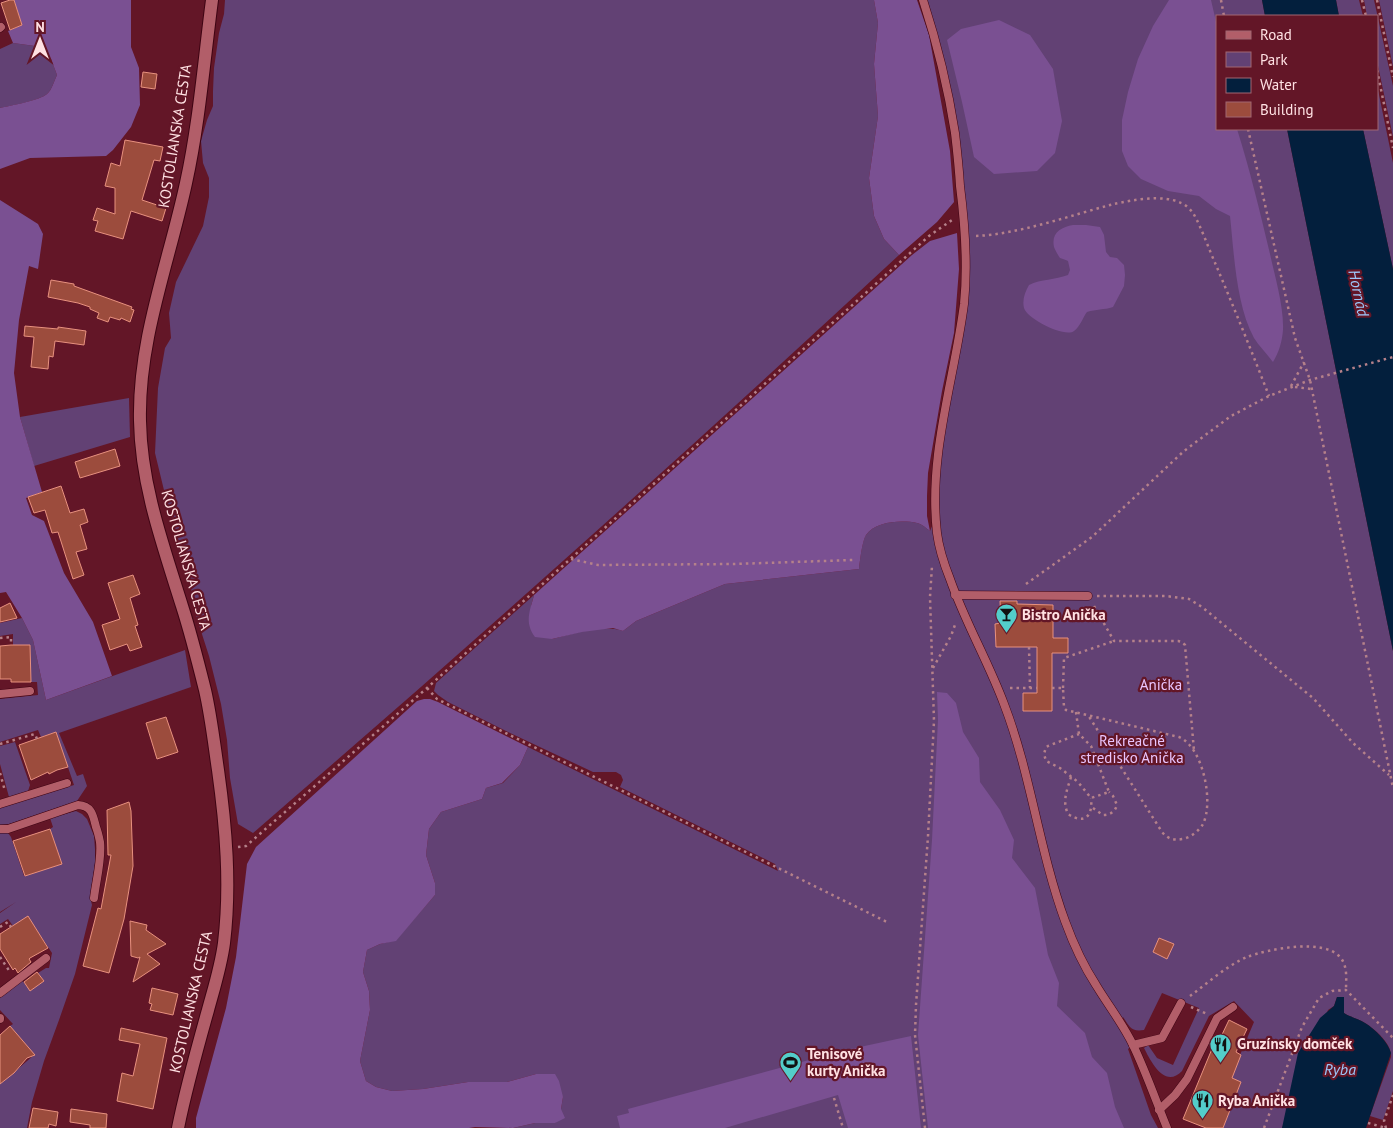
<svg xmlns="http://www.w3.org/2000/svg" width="1393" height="1128" font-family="'PT Sans',sans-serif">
<rect width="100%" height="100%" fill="#631627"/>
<!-- green -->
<g fill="#624174">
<path d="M225 0H874L878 23 874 64 878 116 869 178 874 216 884 239 899 255C687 452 472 644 253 833L238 824 230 778 227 740 221 704 209 656 192 603 191 584 177 544 155 453 158 388 165 348 171 338 169 313 176 282 203 226 209 197V178L203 163 201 141 207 120 213 106V91L214 68 219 33 224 14Z"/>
<path d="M923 0H1262L1265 16H1217V129H1287L1393 651V1091L1383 1120 1370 1116 1391 1057C1392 1044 1376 1030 1365 1023 1359 1019 1350 1017 1344 1013V998L1337 997 1334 1006 1328 1010 1282 1128H1223L1241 1083 1232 1078 1240 1055 1254 1022 1234 1001 1209 1016 1182 1071C1165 1089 1151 1062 1144 1048L1148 1045 1157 1058 1173 1065 1199 1008 1162 993 1144 1030C1131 1032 1130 1027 1123 1017L1121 1024 1133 1045 1128 1049 1151 1115 1158 1128H513L535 1123H555L561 1109 563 1097 536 1074 507 1082H468L423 1089 392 1091 376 1087 366 1081 360 1061 370 1010 369 991 363 972 367 950 380 944 396 940 435 895V883L426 855 429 829 441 812 482 799 486 788 503 783 520 765 528 747 778 871 775 864 620 787 623 780 621 775 616 772H593L508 732 448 702 438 695 434 691 436 683 534 595 531 606 552 639C573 634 602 624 623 631L636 621 725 584 859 569C860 561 862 541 866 535 876 521 902 520 917 523 922 524 926 528 930 531L936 517 935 485 965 285 955 132Z"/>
<path d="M1336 0H1359L1363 16H1339Z"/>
<path d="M1364 0H1374L1393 86V137L1377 61V16H1367Z"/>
<path d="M1379 0H1393V67Z"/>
<path d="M13 43 35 46 51 59 57 75C54 81 52 90 47 94 41 100 10 106 0 108V49Z"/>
<path d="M1377 85 1393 163V269L1363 129H1377Z"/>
<path d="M129 398 130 437 34 466 20 417Z"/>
<path d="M22 618 33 640 46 700 185 650 191 687 59 733 77 776 83 774 87 786 77 801 9 824 0 825V808L74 785 56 732 41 737 38 730 0 742V699L38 695 37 682H31L30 645H13V634L0 636V623Z"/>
<path d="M15 742 30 785 28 791 9 797 0 764V746Z"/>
<path d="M76 811 82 814 87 819 94 836 95 849V863L90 897 92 905 75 974 59 1020 44 1061 32 1102 27 1128H0V1075L5 1080 34 1055 10 1026 13 1024 0 1010V998L22 980 30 991 44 981 38 973 46 968H49L52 953 28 917 13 926 8 919 0 924V913L16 902 0 912V833H8L11 837 24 876H25L62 864 50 829 53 827 50 818Z"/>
</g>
<!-- forest -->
<g fill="#7a5092">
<path d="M14 0H131V47L139 68 140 105 131 127 113 150 106 156 30 158 0 169V108C9 106 41 100 47 94 52 90 54 81 57 75L51 59 35 46 13 43 8 31 22 25Z"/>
<path d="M874 0H917L929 35 950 151 954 202 937 222 899 255 884 239 874 216 869 178 878 116 874 64 878 23Z"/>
<path d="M1169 0H1211L1217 26V129H1237C1250 170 1260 212 1270 254 1275 277 1284 307 1283 330 1282 342 1279 352 1273 362 1267 354 1259 346 1254 338 1236 305 1234 253 1230 216L1216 209 1199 196 1168 191 1141 179 1128 166 1122 151V120L1128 92 1138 59 1153 26Z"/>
<path d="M999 20 1030 35 1053 69 1062 121 1055 153 1037 171 994 174 974 157 962 102 947 40 961 29Z"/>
<path d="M0 200 38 224 43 234 38 269 29 266 19 320 14 373 20 417 42 492 26 498 32 515 44 521 64 573 93 622 112 676 46 700 33 640 22 618 6 592 0 593Z"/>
<path d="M1073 225H1086L1100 227 1104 235 1106 252 1110 257 1117 258 1124 265 1125 275 1124 286 1113 307C1104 310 1096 309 1087 312 1083 317 1080 327 1074 331 1065 338 1027 319 1024 308 1022 300 1025 292 1029 285 1041 279 1055 280 1068 275L1070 270 1068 261C1066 260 1063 259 1060 258 1058 255 1055 250 1054 247 1051 233 1061 227 1073 225Z"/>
<path d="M957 233 959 269 954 333 942 391 928 473 927 496V516L930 531C926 528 922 524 917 523 902 520 876 521 866 535 862 542 860 560 859 569L725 584 636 621 623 631 613 628 582 632 552 639 535 637C524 622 530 611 534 595L912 255 930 241Z"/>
<path d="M937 692 947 693 956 703 963 732 979 758 980 782 1000 810 1014 840 1012 858 1035 888 1048 955 1059 983 1057 1006 1085 1033 1092 1057 1107 1073 1115 1107 1124 1128H928L918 1035 932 840 938 720Z"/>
<path d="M424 699H430L438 702 528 747 520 765 502 783 486 788 482 799 441 812 429 829 426 855 435 883V895L396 941 380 944 367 950 363 972 369 991 370 1010 360 1061 366 1081 376 1087 392 1091 423 1089 468 1082H507L536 1074H555L559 1081 563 1097 561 1109 565 1118 555 1123H535L513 1128 475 1127 469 1128H196V1118L226 1008 236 957 247 864 256 847 417 701Z"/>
<path d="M911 1036 921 1128H848L838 1095 725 1128H620L617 1116 629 1113 628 1109 846 1050Z"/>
</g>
<!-- water -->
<g fill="#031f3d">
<path d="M1262 0H1336L1339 16H1265Z"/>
<path d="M1287 129H1363L1393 269V651Z"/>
<path d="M1337 997H1344V1013C1350 1017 1359 1019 1365 1023 1375 1029 1388 1042 1391 1053L1366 1128H1282L1298 1053 1320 1018 1334 1006Z"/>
</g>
<!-- building -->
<g fill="#9c4c3d" stroke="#e8917f">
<path d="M10 0H14L22 25 10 30 1 3Z"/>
<path d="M143 72 157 74 155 89 141 87Z"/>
<path d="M125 140 163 147 160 161 154 160 142 200 166 208 162 221 131 211 123 239 95 231 98 221 93 220 97 208 115 214V188L105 186 111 163 120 166Z"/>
<path d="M51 280 74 284V286L132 307 131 309 134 310 130 322 121 318 120 320 110 317 108 322 97 318 99 313 90 309V307L78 303 48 297Z"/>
<path d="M25 326 58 329V327L86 331 84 345 55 341 53 357 49 356 48 369 31 367 34 337 24 336Z"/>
<path d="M115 449 120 466 80 478 75 462Z"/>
<path d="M61 486 70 513 84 509 88 522 80 525 87 549 76 552 84 575 73 579 58 532 52 533 45 510 34 513 28 497Z"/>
<path d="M133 575 140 594 130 598 138 625 135 626 142 647 130 651 127 644 110 650 102 625 120 619 108 583Z"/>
<path d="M1000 601H1017V604L1053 605V638H1068V653H1052V711H1023V693H1037V647H996L995 624 1001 623Z"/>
<path d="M10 603 17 618 0 622V608Z"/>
<path d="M11 645H30L31 682H11V679H0V646Z"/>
<path d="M166 717 178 752 157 759 146 723Z"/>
<path d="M56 732 68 767 57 770 49 774 48 772 31 780 19 745Z"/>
<path d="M129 802 131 811 133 866 124 919 109 973 83 966 98 908 101 909 111 855H108L107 810Z"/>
<path d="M50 829 62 864 25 876 13 841Z"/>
<path d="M28 916 48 948 30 958 29 959 31 962 18 973 15 968 13 970 0 949V934Z"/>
<path d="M130 921 147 925 146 930 166 944 147 954 160 964 133 982 140 957 138 958 131 956Z"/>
<path d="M1159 938 1174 944 1167 959 1153 952Z"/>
<path d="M37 972 44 981 30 991 24 982Z"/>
<path d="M152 988 178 994 173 1015 150 1010 152 1004 149 1003Z"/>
<path d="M1229 1020 1247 1029 1236 1052 1241 1055 1232 1078 1241 1082 1223 1128H1206L1183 1119 1214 1044 1217 1045Z"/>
<path d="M10 1026 35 1055 27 1058 14 1073 0 1084V1035Z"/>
<path d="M121 1028 167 1038 153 1109 117 1101 122 1073 133 1076 140 1044 119 1040Z"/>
<path d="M33 1108 58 1112 56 1126 49 1124 48 1128H29Z"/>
<path d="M71 1109 107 1114 106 1128H90V1125L70 1122Z"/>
</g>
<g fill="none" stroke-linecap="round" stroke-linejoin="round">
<defs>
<g id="service">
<path d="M923 0C937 43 948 88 955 133 957 150 959 168 960 186 965 225 968 265 964 304 954 381 928 455 937 533 939 549 944 564 950 579 965 622 988 661 1004 704 1031 774 1039 850 1065 921 1073 943 1083 965 1096 985 1108 1005 1123 1024 1133 1045 1146 1072 1156 1101 1167 1128"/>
<path d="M0 28 1 27"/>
<path d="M955 595 1088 596"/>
<path d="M0 694 30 691"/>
<path d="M0 804 67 783"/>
<path d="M0 829H8L78 805C92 806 93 815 96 827 98 832 99 837 100 842 102 860 96 880 94 898"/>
<path d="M0 993 46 958"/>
<path d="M0 1019V1018"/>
<path d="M1133 1045 1162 1038 1181 1003"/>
<path d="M1159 1110 1175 1095 1187 1079 1217 1018 1233 1007"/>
</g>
<path id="tertiary" d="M178 1128C186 1088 197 1049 208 1010 214 988 221 966 224 943 231 885 226 827 218 770 214 743 211 716 205 690 198 662 191 634 182 606 163 545 141 485 140 421 138 340 169 262 186 183 199 124 204 61 212 0"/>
</defs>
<!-- service casing -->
<use href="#service" stroke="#3e0413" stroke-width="9"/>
<!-- tertiary casing -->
<use href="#tertiary" stroke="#3e0413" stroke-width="14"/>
<!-- path -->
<g stroke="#b5818a" stroke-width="2.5" stroke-dasharray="2.5 4" stroke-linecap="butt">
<path d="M1221 0 1224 16"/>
<path d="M1362 0 1366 16"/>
<path d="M1377 0 1393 77"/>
<path d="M1377 70 1393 148"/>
<path d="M1248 129 1295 338 1310 380 1393 788"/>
<path d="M976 236C1020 234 1071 215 1114 204 1132 200 1163 194 1181 203 1185 204 1190 209 1193 213 1201 226 1209 250 1216 265 1234 308 1252 352 1269 396"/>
<path d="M1291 386 1304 362"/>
<path d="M1295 387 1311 389"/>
<path d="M571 559 598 565 734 564 853 560"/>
<path d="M1026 584 1092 537 1184 451 1231 416 1269 396 1310 380 1393 357"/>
<path d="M1097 596H1166L1189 599 1202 607 1313 698 1353 743 1389 775"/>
<path d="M1094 606 1114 641H1178L1182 642 1185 645 1194 751"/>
<path d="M0 638 11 637V645"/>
<path d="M1029 647 1030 688"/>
<path d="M933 668 951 636 956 622"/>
<path d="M427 688 437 699 887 922"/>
<path d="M1010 688H1037"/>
<path d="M1052 688H1063L1064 708 1066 710 1179 737C1203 747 1214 802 1203 824 1199 831 1190 838 1182 839 1173 841 1167 838 1162 832L1088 715"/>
<path d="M1063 688 1064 658 1114 641"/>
<path d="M1076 712 1079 734 1091 746 1109 792 1091 798 1078 782 1060 768 1046 761 1044 754 1046 747 1048 746 1079 734"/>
<path d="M0 744 35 734 37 739"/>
<path d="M0 773 5 791"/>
<path d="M1071 777C1067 790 1062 801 1068 814 1085 825 1093 816 1091 798"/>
<path d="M1093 808 1103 815C1110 815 1115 812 1117 805L1113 796 1109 792"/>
<path d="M238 847 246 846 427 688 929 236 952 220"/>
<path d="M0 927 8 922 11 927"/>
<path d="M0 957 10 972"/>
<path d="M1190 996C1208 983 1226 966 1247 957 1268 949 1323 938 1340 957 1348 966 1346 979 1346 990"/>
<path d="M1191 1007 1207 1014"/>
<path d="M834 1098 843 1128"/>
<path d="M1368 1123 1386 1128"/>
<path d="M925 1128 915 1035 916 1005 928 836 934 721 930 597 932 566"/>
<path d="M1264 1128 1302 1027 1319 998 1332 991 1346 990 1393 1038"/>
<path d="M1386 1128 1384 1121 1393 1095"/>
</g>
<!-- service -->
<use href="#service" stroke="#b25e69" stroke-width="8"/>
<!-- tertiary -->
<use href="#tertiary" stroke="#b25e69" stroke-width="12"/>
</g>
<!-- icons -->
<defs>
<symbol id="bar-pin" viewBox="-11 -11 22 30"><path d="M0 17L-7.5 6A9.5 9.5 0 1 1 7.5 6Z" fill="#53cdca" stroke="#631627"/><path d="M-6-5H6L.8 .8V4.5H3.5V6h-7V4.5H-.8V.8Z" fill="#111"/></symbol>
<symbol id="restaurant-pin" viewBox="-11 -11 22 30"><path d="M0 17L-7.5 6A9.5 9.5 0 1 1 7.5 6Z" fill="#53cdca" stroke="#631627"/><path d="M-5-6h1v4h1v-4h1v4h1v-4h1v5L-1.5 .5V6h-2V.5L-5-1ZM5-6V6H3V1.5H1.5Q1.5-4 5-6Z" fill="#111"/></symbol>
<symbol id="stadium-pin" viewBox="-11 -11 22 30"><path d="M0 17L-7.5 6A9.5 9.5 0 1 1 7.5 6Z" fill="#53cdca" stroke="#631627"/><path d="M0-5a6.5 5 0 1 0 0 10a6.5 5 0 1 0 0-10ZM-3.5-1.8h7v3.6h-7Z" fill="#111"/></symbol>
</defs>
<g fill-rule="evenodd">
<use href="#bar-pin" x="994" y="602" width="25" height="34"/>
<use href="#restaurant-pin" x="1208" y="1032" width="25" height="34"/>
<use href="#stadium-pin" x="778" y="1050" width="25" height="34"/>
<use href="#restaurant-pin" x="1190" y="1088" width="25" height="34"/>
</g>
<g text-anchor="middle" stroke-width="4.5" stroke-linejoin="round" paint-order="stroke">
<!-- street labels -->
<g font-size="15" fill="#ffe1e3" stroke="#631627">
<text transform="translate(175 136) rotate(-81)" y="5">KOSTOLIANSKA CESTA</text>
<text transform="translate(186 560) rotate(74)" y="5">KOSTOLIANSKA CESTA</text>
<text transform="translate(191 1002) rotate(-77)" y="5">KOSTOLIANSKA CESTA</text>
</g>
<!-- poi labels -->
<g font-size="15" font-weight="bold" fill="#ffe1e3" stroke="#631627" text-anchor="start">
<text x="1022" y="620">Bistro Anička</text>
<text x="1237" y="1049">Gruzínsky domček</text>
<text x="807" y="1059">Tenisové<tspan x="807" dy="17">kurty Anička</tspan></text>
<text x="1218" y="1106">Ryba Anička</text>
</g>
<!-- park labels -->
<g font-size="15" fill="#e9c5fe" stroke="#631627">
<text x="1161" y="690">Anička</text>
<text x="1132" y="746">Rekreačné<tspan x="1132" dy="17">stredisko Anička</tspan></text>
</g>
<!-- water labels -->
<g font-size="16" font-style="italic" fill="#9cc7f9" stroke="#631627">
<text transform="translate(1359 293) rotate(78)" y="6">Hornád</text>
<text x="1340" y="1075">Ryba</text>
</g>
</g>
<!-- legend -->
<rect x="1216" y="15" width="162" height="115" fill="#631627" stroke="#a16772"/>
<rect x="1226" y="31" width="25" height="8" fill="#b25e69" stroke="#a16772"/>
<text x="1260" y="40" font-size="15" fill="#ffe1e3">Road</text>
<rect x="1226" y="52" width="25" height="15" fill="#624174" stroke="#a16772"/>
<text x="1260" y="65" font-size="15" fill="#ffe1e3">Park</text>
<rect x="1226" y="78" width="25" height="15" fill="#031f3d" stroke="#a16772"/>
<text x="1260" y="90" font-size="15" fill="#ffe1e3">Water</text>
<rect x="1226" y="102" width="25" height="15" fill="#9c4c3d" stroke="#a16772"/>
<text x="1260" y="115" font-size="15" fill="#ffe1e3">Building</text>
<!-- north arrow -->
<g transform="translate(40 40)" stroke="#631627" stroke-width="4" paint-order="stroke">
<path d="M0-4L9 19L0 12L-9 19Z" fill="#ffe1e3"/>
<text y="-8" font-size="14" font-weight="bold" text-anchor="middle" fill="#ffe1e3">N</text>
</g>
</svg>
